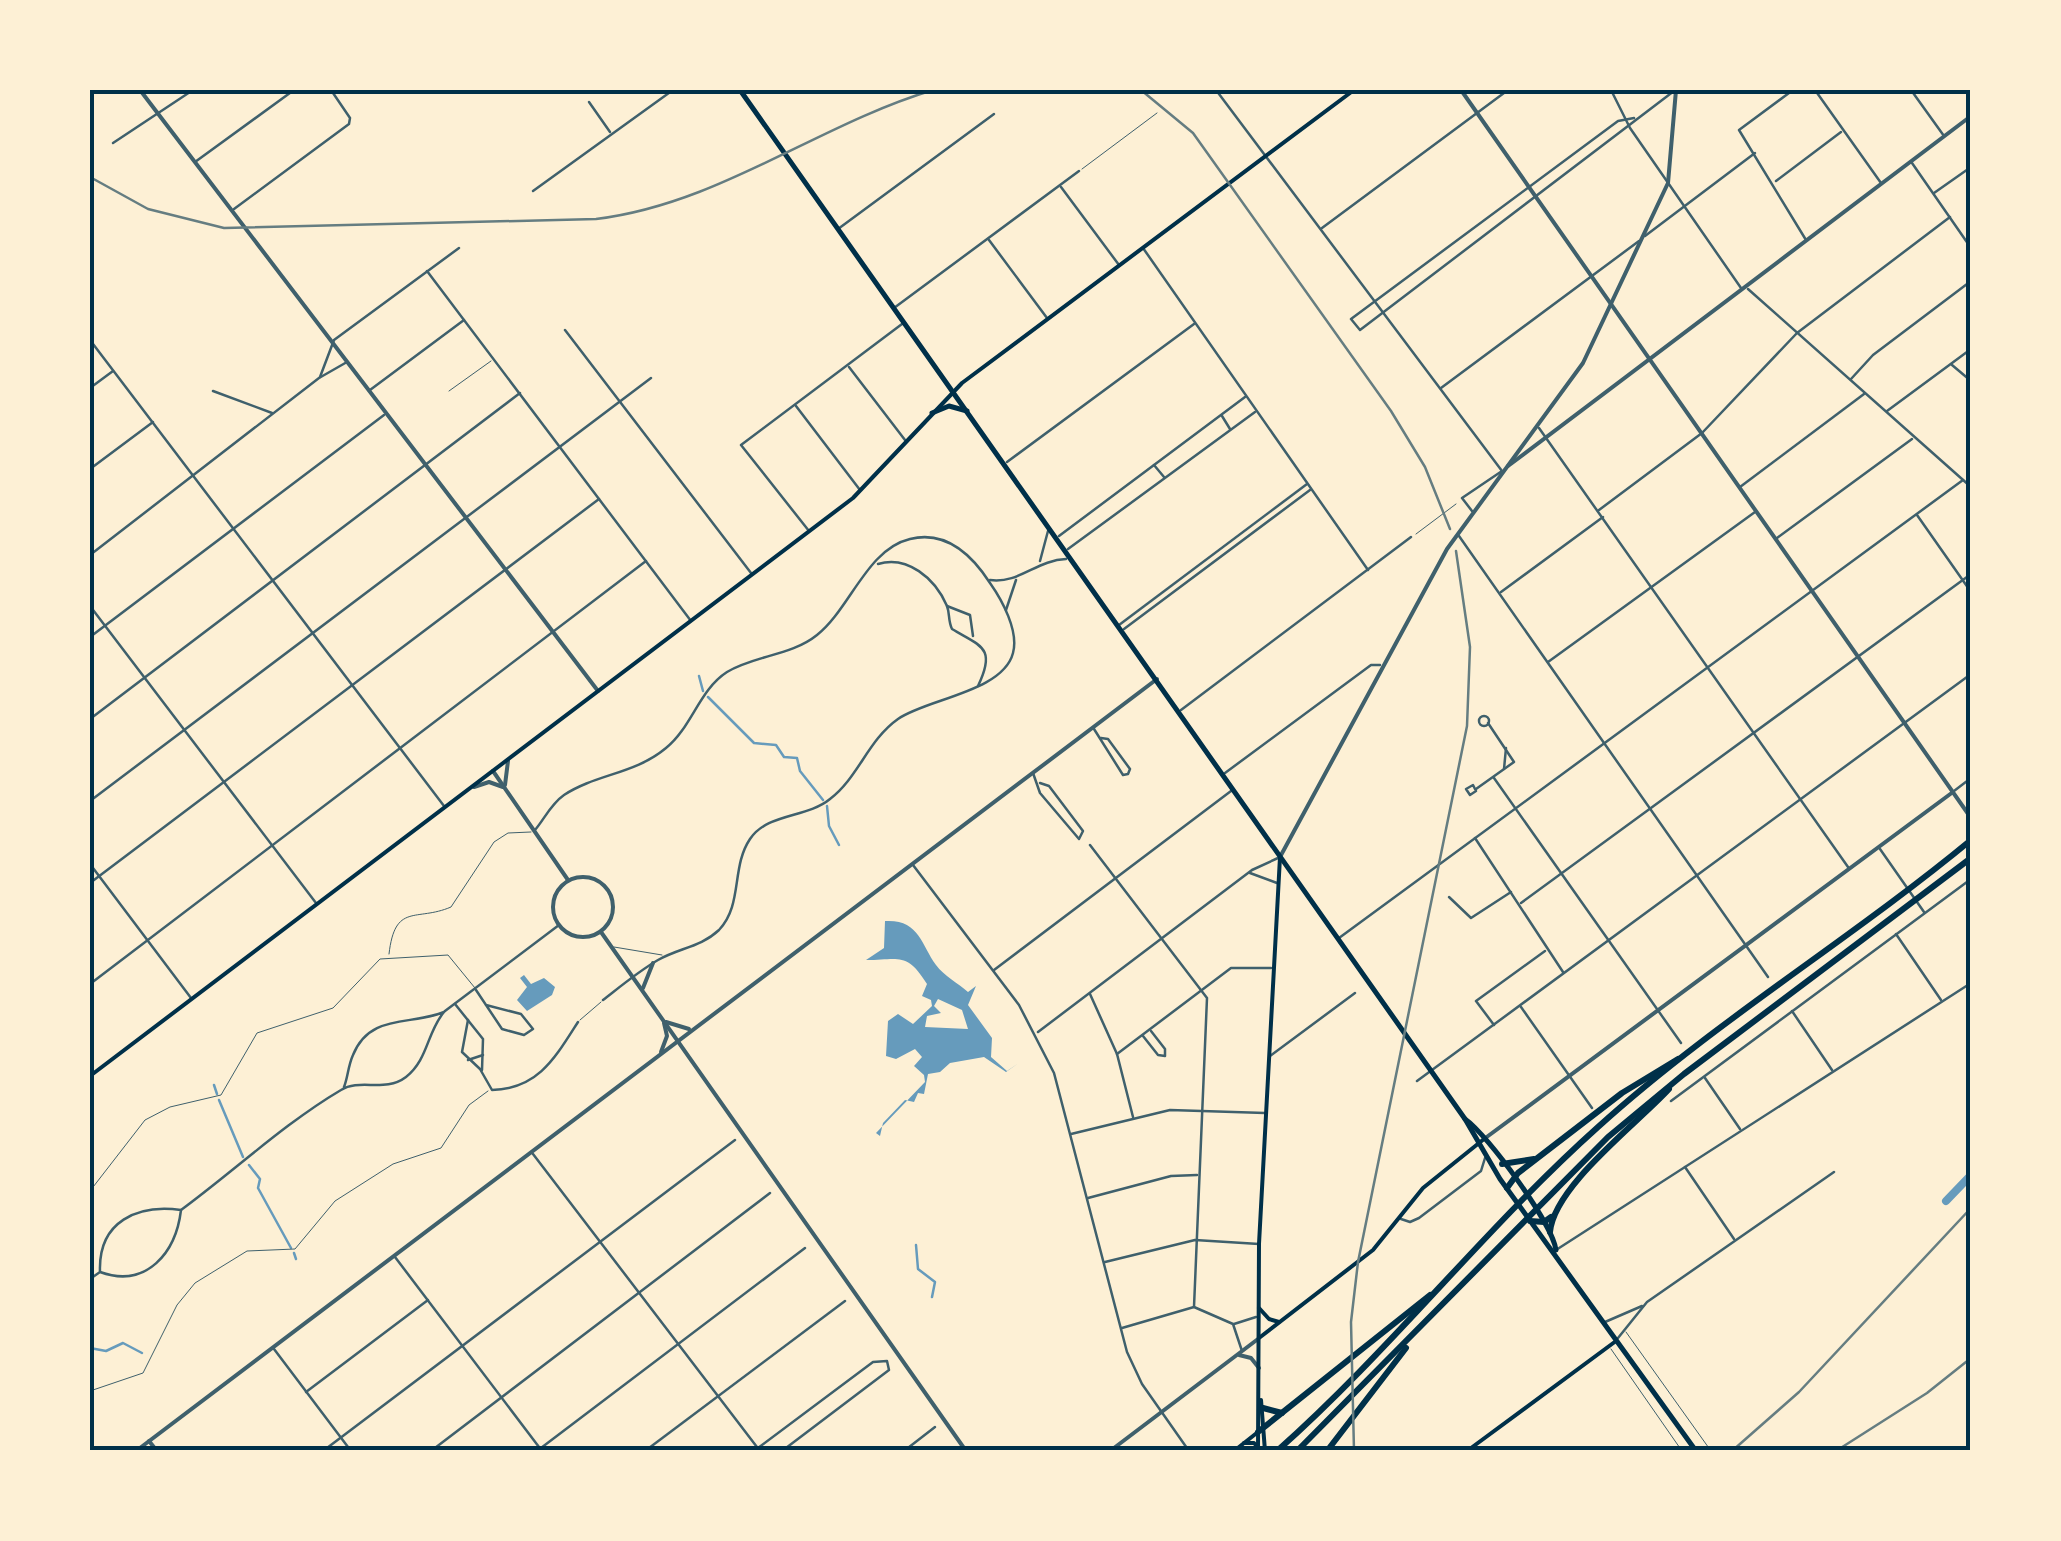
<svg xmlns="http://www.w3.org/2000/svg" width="2061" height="1541" font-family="'Varela Round',sans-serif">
<rect width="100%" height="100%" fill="#fdf0d5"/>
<!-- water -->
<g fill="#669bbc" fill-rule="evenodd">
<path d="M885 921C919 919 921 944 936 965 944 976 958 983 968 992L976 986 968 1005 992 1038 991 1057 1007 1071 1020 1062 1006 1072 984 1057 950 1063 940 1072 928 1074 924 1094 918 1093 914 1102 905 1100 883 1123 880 1136 876 1133 925 1082 924 1075 914 1066 922 1057 915 1049 896 1059 886 1056 888 1021 898 1014 913 1024 932 1006 931 1000 922 996 927 984C907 951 898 960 866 960L884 948ZM938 999 962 1010 968 1029 925 1027 927 1016 941 1013 934 1006Z"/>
<path d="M524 975 531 984 544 978 555 987 552 995 527 1011 517 1000 527 987 520 978Z"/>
</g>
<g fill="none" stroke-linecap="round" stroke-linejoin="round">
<!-- stream -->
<g stroke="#669bbc" stroke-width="2.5">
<path d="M699 676 703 691"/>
<path d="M708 697 754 743 776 745 784 757 797 758 800 771 823 800"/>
<path d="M827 806 829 826 839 845"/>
<path d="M214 1085 217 1094"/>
<path d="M219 1100 243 1157"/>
<path d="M249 1165 260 1179 258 1188 291 1248"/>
<path d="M916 1245 918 1269 935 1282 932 1297"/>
<path d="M294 1253 296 1259"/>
<path d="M90 1348 106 1351 123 1343 142 1353"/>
</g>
<!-- river -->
<path stroke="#669bbc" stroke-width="8" d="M1946 1201 1971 1175"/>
<!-- service -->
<g stroke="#3f606c" stroke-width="1">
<path d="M1082 169 1157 113"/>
<path d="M449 391 491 361"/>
<path d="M1416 534 1456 504"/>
<path d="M1626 1332 1711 1451"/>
<path d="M1611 1349 1682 1451"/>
</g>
<!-- pedestrian -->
<g stroke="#3f606c" stroke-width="1">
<path d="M614 947 662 955"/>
<path d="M389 954C395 902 416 922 451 907L494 842 508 833 531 832"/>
<path d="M580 1020 601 1002"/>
<path d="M90 1191 145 1120 170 1107 221 1095 257 1033 333 1008 380 959 448 955 475 988"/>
<path d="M90 1391 143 1373 177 1305 195 1283 247 1251 295 1249 335 1201 393 1164 441 1148 469 1105 488 1091"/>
</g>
<!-- minor -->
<g stroke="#3f606c" stroke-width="2.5">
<path d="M1216 90 1502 471 1462 498 1472 511"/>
<path d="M1611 90 1630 128 1741 288"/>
<path d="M1793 90 1739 130 1806 240"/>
<path d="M1815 90 1881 183"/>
<path d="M1911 90 1944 136"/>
<path d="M589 102 610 132"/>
<path d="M1634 118 1618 121 1351 319 1360 330 1674 91"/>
<path d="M113 143 193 90"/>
<path d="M195 162 294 90"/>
<path d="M1912 163 1971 248"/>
<path d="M1776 181 1841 132"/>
<path d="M1061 187 1119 265"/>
<path d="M533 191 673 90"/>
<path d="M1934 193 1971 167"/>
<path d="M234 209 349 124 350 118 331 90"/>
<path d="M1322 228 1508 90"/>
<path d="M838 229 994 114"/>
<path d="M1645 236 1755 153"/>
<path d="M989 240 1047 318"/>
<path d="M1143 248 1368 570"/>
<path d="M427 271 691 621"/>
<path d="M1748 289 1971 487"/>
<path d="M894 308 1079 171"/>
<path d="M565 330 751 573"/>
<path d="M90 340 444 806"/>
<path d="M1952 365 1971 381"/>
<path d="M849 367 905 440"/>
<path d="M320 377 334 340 459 248"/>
<path d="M1851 379 1873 355 1971 281"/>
<path d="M90 388 113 371"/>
<path d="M1441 388 1639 241"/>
<path d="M370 390 464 320"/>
<path d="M213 391 272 413"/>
<path d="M796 406 860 490"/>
<path d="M1887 411 1971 349"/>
<path d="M1222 416 1230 429"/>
<path d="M1539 428 1848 867"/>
<path d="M1007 462 1194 324"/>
<path d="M1154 465 1164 477"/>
<path d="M90 469 153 422"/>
<path d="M1740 487 1864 394"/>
<path d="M1599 510 1702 433 1797 333 1950 217"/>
<path d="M1917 515 1971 592"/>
<path d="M809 531 741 445 902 324"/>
<path d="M1059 536 1245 397"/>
<path d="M1459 536 1768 977"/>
<path d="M1777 538 1912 439"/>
<path d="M1068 549 1255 412"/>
<path d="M90 555 319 378 347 362"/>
<path d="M1040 561 1048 531"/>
<path d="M878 564C907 555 935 578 947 606 950 614 948 621 952 629 980 646 997 647 978 686"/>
<path d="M990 580C1019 584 1037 560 1066 559"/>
<path d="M1501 592 1603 517"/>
<path d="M90 606 316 903"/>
<path d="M947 606 970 615 973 636"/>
<path d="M1006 610 1016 580"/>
<path d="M1119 625 1307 484"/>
<path d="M1124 629 1310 490"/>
<path d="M90 637 384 415"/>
<path d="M1548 662 1755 512"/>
<path d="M1181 710 1411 537"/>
<circle cx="1484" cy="721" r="5"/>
<path d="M90 719 520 393"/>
<path d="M1094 729 1123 775 1128 774 1130 769 1108 739 1101 738"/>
<path d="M1504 769 1506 748"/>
<path d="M1033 773 1040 793 1079 839 1083 831 1049 786 1040 783"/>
<path d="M1225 773 1371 665H1380"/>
<path d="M1494 778 1681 1043"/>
<path d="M1473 785 1476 791 1470 795 1466 789Z"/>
<path d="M1476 789 1514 762 1488 723"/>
<path d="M1954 791 1971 778"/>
<path d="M90 801 651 378"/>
<path d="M535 830C545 818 551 804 564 795 596 774 635 774 666 748 692 727 699 690 727 672 755 655 791 656 817 635 850 609 867 549 910 539 946 530 972 555 990 583 1002 600 1019 631 1013 653 1003 692 926 699 898 719 868 740 858 778 830 799 807 818 767 813 750 839 731 867 743 905 719 930 701 947 679 948 658 960 639 971 621 986 603 1000"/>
<path d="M1475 838 1563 972"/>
<path d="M1090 845 1207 998 1194 1307"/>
<path d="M1880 849 1924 912"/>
<path d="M90 864 191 998"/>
<path d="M913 865 1019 1005 1054 1073 1127 1352 1142 1384 1189 1451"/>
<path d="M1250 873 1277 883"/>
<path d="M90 883 599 499"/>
<path d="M1449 897 1471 918 1511 892"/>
<path d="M1521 903 1971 574"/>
<path d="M1896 934 1941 1000"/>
<path d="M1339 938 1963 480"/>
<path d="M994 970 1231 791"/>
<path d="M90 984 646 561"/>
<path d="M476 990 502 1029 524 1035 533 1029 521 1014 486 1005"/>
<path d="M1090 994 1117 1054 1133 1117"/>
<path d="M455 1004 483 1039 482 1070"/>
<path d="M1521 1007 1592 1108"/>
<path d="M445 1011 559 925"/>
<path d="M1792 1011 1832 1070"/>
<path d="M468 1020 462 1052 480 1069 492 1090C538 1089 555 1058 578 1022"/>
<path d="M1494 1025 1476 1001 1545 951"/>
<path d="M1038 1032 1252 870 1278 858"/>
<path d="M1143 1036 1158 1055 1165 1056V1049L1151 1031"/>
<path d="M1117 1054 1231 968H1271"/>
<path d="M1270 1056 1355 993"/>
<path d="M468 1060 483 1055"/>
<path d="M1705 1078 1740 1129"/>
<path d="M1417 1081 1971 674"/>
<path d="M1671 1101 1971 879"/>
<path d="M1071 1134 1170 1110 1265 1113"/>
<path d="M533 1154 760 1451"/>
<path d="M1685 1167 1734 1239"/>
<path d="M1088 1198 1171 1176 1197 1175"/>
<path d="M181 1210C234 1171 285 1123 341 1090 360 1078 385 1093 406 1077 428 1060 427 1032 444 1012 410 1026 370 1013 353 1055 348 1066 348 1077 344 1087"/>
<path d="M1401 1219 1410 1222 1419 1218 1481 1171 1485 1158"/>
<path d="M1556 1250 1971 983"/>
<path d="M395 1257 542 1451"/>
<path d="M1105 1262 1195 1240 1259 1244"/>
<path d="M90 1279 100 1272C98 1221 138 1204 181 1210 176 1252 147 1289 100 1272"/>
<path d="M1605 1322 1642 1306"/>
<path d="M1234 1324 1256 1317"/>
<path d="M1122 1328 1194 1307 1233 1324 1242 1351"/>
<path d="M1618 1338 1647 1302 1834 1172"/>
<path d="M274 1349 351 1451"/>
<path d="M306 1392 428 1300"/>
<path d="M323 1451 735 1140"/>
<path d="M431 1451 770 1193"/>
<path d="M537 1451 805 1248"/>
<path d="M645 1451 845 1301"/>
<path d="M754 1451 873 1362 887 1361 889 1370 782 1451"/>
<path d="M904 1451 935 1427"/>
</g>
<!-- tertiary -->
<g stroke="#3f606c" stroke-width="4">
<path d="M140 90 598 691"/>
<path d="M1461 90 1971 818"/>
<path d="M1508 466 1971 116"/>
<path d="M493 771 568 880"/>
<path d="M505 785 508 761"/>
<path d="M474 787 489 782 503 787"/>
<path d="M1280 857 1447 549 1583 363 1668 183 1676 90"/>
<circle cx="583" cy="907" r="30"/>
<path d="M601 932 966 1451"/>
<path d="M643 988 653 963"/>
<path d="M666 1022 689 1029"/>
<path d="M661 1052 667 1036 664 1023"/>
<path d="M1484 1139 1953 792"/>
<path d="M1239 1355 1251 1358 1259 1368"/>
<path d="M149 1441 157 1451"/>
<path d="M136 1451 1157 679"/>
<path d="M1110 1451 1258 1339"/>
</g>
<!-- secondary -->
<g stroke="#003049" stroke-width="4">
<path d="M90 1076 853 498 962 383 1354 90"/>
<path d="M1259 1308 1269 1319 1279 1322"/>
<path d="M1259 1338 1373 1250 1423 1188 1484 1139"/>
<path d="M1261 1400 1265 1451"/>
<path d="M1244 1443H1254L1261 1451"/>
<path d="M1234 1451 1258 1432"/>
<path d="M1258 1451 1259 1244 1280 857"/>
<path d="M1467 1451 1616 1341"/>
</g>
<!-- primary -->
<g stroke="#003049" stroke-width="5">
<path d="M740 90 1465 1119C1488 1135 1552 1223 1556 1250"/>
<path d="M932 413 949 406 967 411"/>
<path d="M1465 1119 1500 1179 1696 1451"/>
</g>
<!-- motorway -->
<g stroke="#003049" stroke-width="6">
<path d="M1502 1164 1534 1159"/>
<path d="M1507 1188 1518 1173 1622 1093 1678 1059"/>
<path d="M1530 1221 1544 1222 1551 1217"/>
<path d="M1550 1232C1554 1186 1637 1124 1669 1089"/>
<path d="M1263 1408 1282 1413"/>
<path d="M1258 1432 1430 1295"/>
<path d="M1277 1451C1391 1350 1484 1229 1598 1127 1714 1022 1850 940 1971 840"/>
<path d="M1297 1451 1608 1137 1684 1074 1971 858"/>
<path d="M1327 1451 1406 1348"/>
</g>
<!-- rail -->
<g stroke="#657d81" stroke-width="2.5">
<path d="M1141 90 1193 133 1391 411 1425 467 1450 529"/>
<path d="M90 177 148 209 224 228 596 219C719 204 817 125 933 90"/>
<path d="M1354 1451 1351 1322 1358 1262 1467 726 1470 647 1456 551"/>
<path d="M1732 1451 1799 1392 1971 1208"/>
<path d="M1836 1451 1927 1393 1971 1358"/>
</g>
</g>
<!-- border -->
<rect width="2061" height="1541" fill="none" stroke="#fdf0d5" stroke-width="185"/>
<rect x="92" y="92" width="1876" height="1356" fill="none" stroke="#003049" stroke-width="4"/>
</svg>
